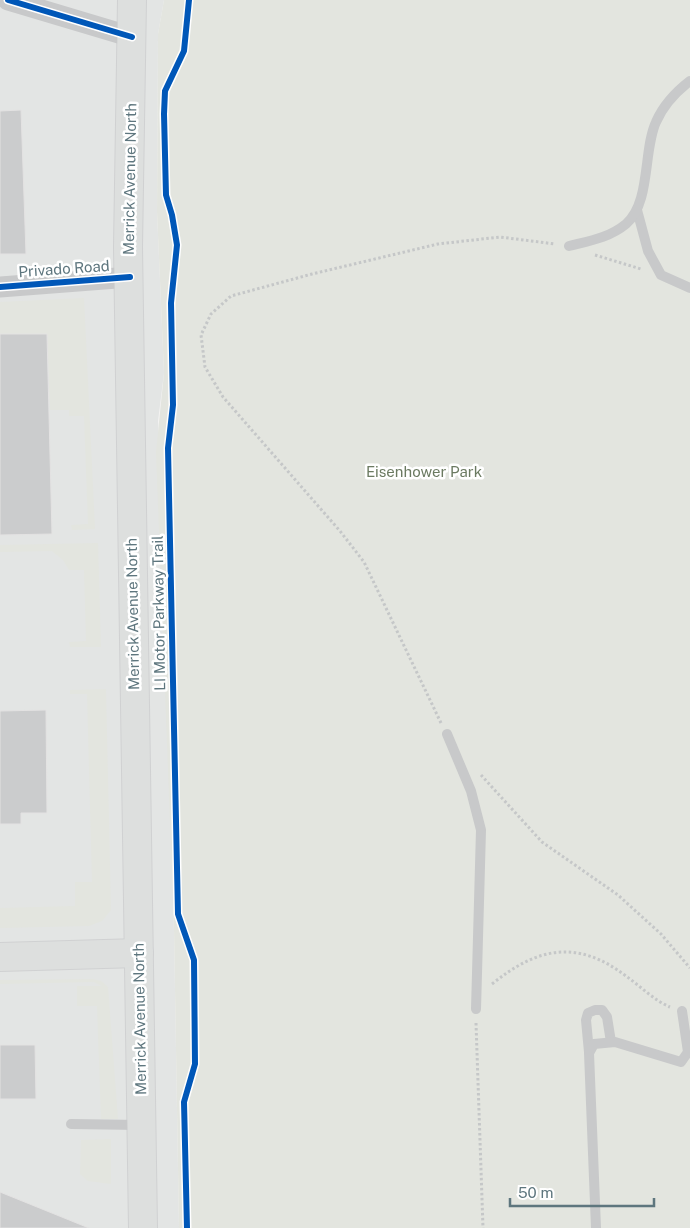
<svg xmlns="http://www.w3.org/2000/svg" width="690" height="1228" font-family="'Public Sans',sans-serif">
<rect width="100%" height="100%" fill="#f4f3f2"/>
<!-- built -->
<path fill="#e3e5e4" d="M0 0H164L158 34 157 212 164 373 158 421 174 930 179 1228H0Z"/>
<!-- green -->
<g fill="#e3e5df">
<path d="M164 0H690V1228H179L174 930 156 452 164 373 157 212 158 34Z"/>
<path d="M84 298 95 529 72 530 71 525 88 524 84 416H69V410H50L47 334 0 336V302Z"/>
<path d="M98 543 101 647H70L69 642 86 641 84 570H69L63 560 52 551 0 552V545Z"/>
<path d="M106 689 111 910 102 921 89 926 0 928V908L75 906V882H92L87 694H70V690Z"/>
<path d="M93 979 101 981 108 987 118 1119H101L97 1006H77V986H102L94 982 0 984V980Z"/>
<path d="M111 1139V1184L88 1181 80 1174 81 1140Z"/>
</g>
<!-- building -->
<g fill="#cbcccd" stroke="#e3e2e2">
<path d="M21 110 26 254H0V111Z"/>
<path d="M0 334H47L52 534 0 535Z"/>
<path d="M46 710 47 813H21V824H0V711Z"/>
<path d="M0 1045H35L36 1099H0Z"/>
<path d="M0 1192 89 1228H0Z"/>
</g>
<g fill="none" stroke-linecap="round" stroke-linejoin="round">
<defs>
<g id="secondary">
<path d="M132 0 128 247 143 1228"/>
<path d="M0 957 139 953"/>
</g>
</defs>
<!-- secondary casing -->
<use href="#secondary" stroke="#d0d1d2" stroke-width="30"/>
<!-- path -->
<g stroke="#c5c7c8" stroke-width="3" stroke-dasharray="2.5 2.5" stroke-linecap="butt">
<path d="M595 255 641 269"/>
<path d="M441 723 364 562 340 531 223 397 205 367 201 335 211 314 231 296 312 274 438 244 500 237 555 244"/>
<path d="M481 775 542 842 618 895 661 934 690 968"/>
<path d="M492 984C538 947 577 939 626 976 640 986 655 1001 670 1007"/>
<path d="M476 1023 483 1228"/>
</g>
<!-- lane -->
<g stroke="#c8c9ca" stroke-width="10">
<path d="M637 210 648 251 661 275 690 288"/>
<path d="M569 246C589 241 609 238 626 224 651 203 643 150 656 122 663 106 677 91 690 81"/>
<path d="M447 734 471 791 481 830 476 1009"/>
<path d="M589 1052 586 1020 588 1013 595 1010H602L607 1017 611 1042"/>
<path d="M71 1124 140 1125"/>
<path d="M596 1228 589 1053 594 1044 615 1042 681 1062 688 1052 682 1011"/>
</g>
<!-- street -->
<g stroke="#c8c9ca" stroke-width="21">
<path d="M8 0 132 37"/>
<path d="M0 287 130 277"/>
</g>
<!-- secondary -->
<use href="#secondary" stroke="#dddfde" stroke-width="28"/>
<defs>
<g id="cycleway">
<path d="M8 0 132 37"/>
<path d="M0 287 130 277"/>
<path d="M187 1228 184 1102 195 1064 194 960 178 914 168 448 173 405 171 303 177 245 172 215 166 195 164 114 165 91 184 51 189 0"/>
</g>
</defs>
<!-- cycleway casing -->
<use href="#cycleway" stroke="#fff" stroke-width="9"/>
<!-- cycleway -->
<use href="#cycleway" stroke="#0057b8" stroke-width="6"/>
</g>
<g text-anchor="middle" stroke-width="5" stroke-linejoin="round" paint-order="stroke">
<!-- street labels -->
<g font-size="15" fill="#5e767e" stroke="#fff">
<text transform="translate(130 179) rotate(-89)" y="5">Merrick Avenue North</text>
<text transform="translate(64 269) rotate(-4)" y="5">Privado Road</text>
<text transform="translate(159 613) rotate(-91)" y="5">LI Motor Parkway Trail</text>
<text transform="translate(133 614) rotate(-91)" y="5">Merrick Avenue North</text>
<text transform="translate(140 1019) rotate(-91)" y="5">Merrick Avenue North</text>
</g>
<!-- park labels -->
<g font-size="15" fill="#6b7a61" stroke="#fff">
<text x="424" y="477">Eisenhower Park</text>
</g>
</g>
<!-- scale -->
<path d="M510 1198v8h144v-8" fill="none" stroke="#5e767e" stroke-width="2.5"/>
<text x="518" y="1198" font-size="15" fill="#5e767e" stroke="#ffffff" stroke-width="4" paint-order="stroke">50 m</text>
</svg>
